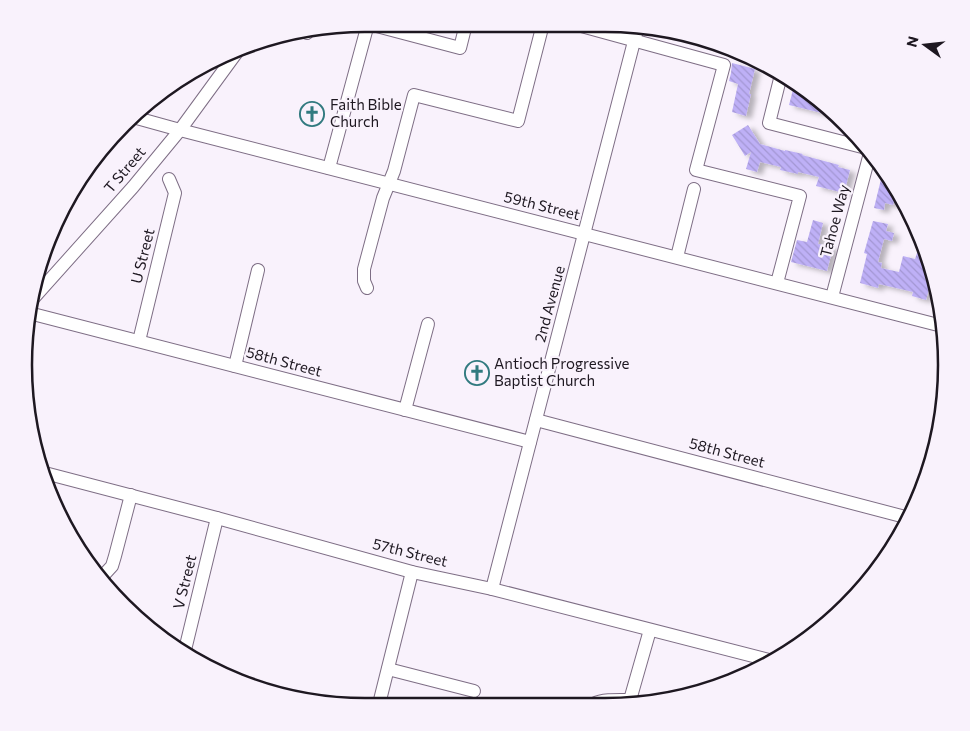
<svg xmlns="http://www.w3.org/2000/svg" width="970" height="731" font-family="Commissioner,sans-serif">
<defs>
<pattern id="building-back-hatch" width="6" height="6" patternUnits="userSpaceOnUse" patternTransform="scale(1.25)"><rect width="6" height="6" fill="#beb0f6"/><path d="M-1 5l2 2M0 0l6 6M5-1l2 2" fill="none" stroke="#a397d3"/></pattern>
<filter id="shadow"><feDropShadow dx="5.5" dy="3" stdDeviation="2.5" flood-color="#0004"/></filter>
</defs>
<rect width="100%" height="100%" fill="#f9f2fc"/>
<!-- building -->
<g fill="url(#building-back-hatch)" filter="url(#shadow)">
<path d="M732 63 755 69 749 94H751L746 116 732 112 738 84 729 81 731 73Z"/>
<path d="M795 82 814 98 838 117 789 105Z"/>
<path d="M748 125 760 144 785 151V150L803 154 802 155 839 165 838 167 850 170 844 193 816 186 819 177 798 172V174L780 170 781 167 760 162 757 172 746 169 751 152 745 156 732 135Z"/>
<path d="M882 175 889 177 897 191 893 205 885 203 884 210 874 208Z"/>
<path d="M813 220 823 223 818 244 833 247 827 271 791 262 797 240 807 242Z"/>
<path d="M873 221 888 224 886 231 894 233 892 241 884 239 878 262 882 263 881 268 899 272 903 256 915 259 917 253 926 255 930 266 927 276 932 278 926 300 912 296 913 292 879 284 878 288 860 283 867 254 864 253Z"/>
</g>
<g fill="none" stroke-linecap="round" stroke-linejoin="round">
<defs>
<g id="minor">
<path d="M369 24 460 48 466 24"/>
<path d="M574 24 724 65 696 170 800 196 777 283"/>
<path d="M307 33 308 31"/>
<path d="M781 75 769 123 866 148"/>
<path d="M133 117 180 130 942 326"/>
<path d="M329 168 368 24"/>
<path d="M677 257 694 189"/>
<path d="M367 288 364 281V269L383 198 394 171 414 95 518 121 543 24"/>
<path d="M832 297 870 153"/>
<path d="M30 302 133 187 180 130 237 52"/>
<path d="M29 313 530 442"/>
<path d="M139 341 175 193 169 179"/>
<path d="M235 366 258 270"/>
<path d="M405 410 428 324"/>
<path d="M536 420 909 518"/>
<path d="M41 472 217 518 412 572 492 589 773 661"/>
<path d="M101 578 112 566 115 556 131 495"/>
<path d="M492 589 638 26"/>
<path d="M184 654 217 518"/>
<path d="M388 669 474 691"/>
<path d="M379 704 412 572"/>
<path d="M593 704C604 699 618 700 630 700L650 630"/>
</g>
</defs>
<!-- minor casing -->
<use href="#minor" stroke="#7e6e85" stroke-width="14"/>
<!-- minor -->
<use href="#minor" stroke="#fff" stroke-width="12"/>
</g>
<!-- icons -->
<defs>
<symbol id="church-ring" viewBox="-11 -11 22 22"><circle r="9.5" fill="#f9f2fc" stroke="#317a7f" stroke-width="1.5"/><path d="M-1.2-6h2.4v3.5h3.3v2.4h-3.3V6h-2.4V-.1h-3.3v-2.4h3.3Z" fill="#317a7f"/></symbol>
</defs>
<g fill-rule="evenodd">
<use href="#church-ring" x="298" y="100" width="28" height="28"/>
<use href="#church-ring" x="463" y="359" width="28" height="28"/>
</g>
<g text-anchor="middle" stroke-width="4.5" stroke-linejoin="round" paint-order="stroke">
<!-- poi labels -->
<g font-size="15" fill="#1e1821" stroke="#f9f2fc" text-anchor="start">
<text x="330" y="110">Faith Bible<tspan x="330" dy="17">Church</tspan></text>
<text x="494" y="369">Antioch Progressive<tspan x="494" dy="17">Baptist Church</tspan></text>
</g>
<!-- street labels -->
<g font-size="15" fill="#1e1821" stroke="#f9f2fc">
<text transform="translate(125 170) rotate(-50)" y="5">T Street</text>
<text transform="translate(542 206) rotate(14)" y="5">59th Street</text>
<text transform="translate(835 221) rotate(-75)" y="5">Tahoe Way</text>
<text transform="translate(143 256) rotate(-76)" y="5">U Street</text>
<text transform="translate(550 304) rotate(-75)" y="5">2nd Avenue</text>
<text transform="translate(284 362) rotate(15)" y="5">58th Street</text>
<text transform="translate(727 453) rotate(15)" y="5">58th Street</text>
<text transform="translate(410 553) rotate(14)" y="5">57th Street</text>
<text transform="translate(185 582) rotate(-76)" y="5">V Street</text>
</g>
</g>
<!-- crop -->
<path d="M0 0H970V731H0ZM365 32H605A333 333 0 0 1 938 365V365A333 333 0 0 1 605 698H365A333 333 0 0 1 32 365V365A333 333 0 0 1 365 32Z" fill="#f9f2fc" fill-rule="evenodd"/>
<path fill="none" stroke="#1e1821" stroke-width="2.5" d="M365 32H605A333 333 0 0 1 938 365V365A333 333 0 0 1 605 698H365A333 333 0 0 1 32 365V365A333 333 0 0 1 365 32Z"/>
<!-- north arrow -->
<g transform="translate(925 45) rotate(285)" stroke="#f9f2fc" stroke-width="4" paint-order="stroke">
<path d="M0-4L9 19L0 12L-9 19Z" fill="#1e1821"/>
<text y="-8" font-size="14" font-weight="bold" text-anchor="middle" fill="#1e1821">N</text>
</g>
</svg>
